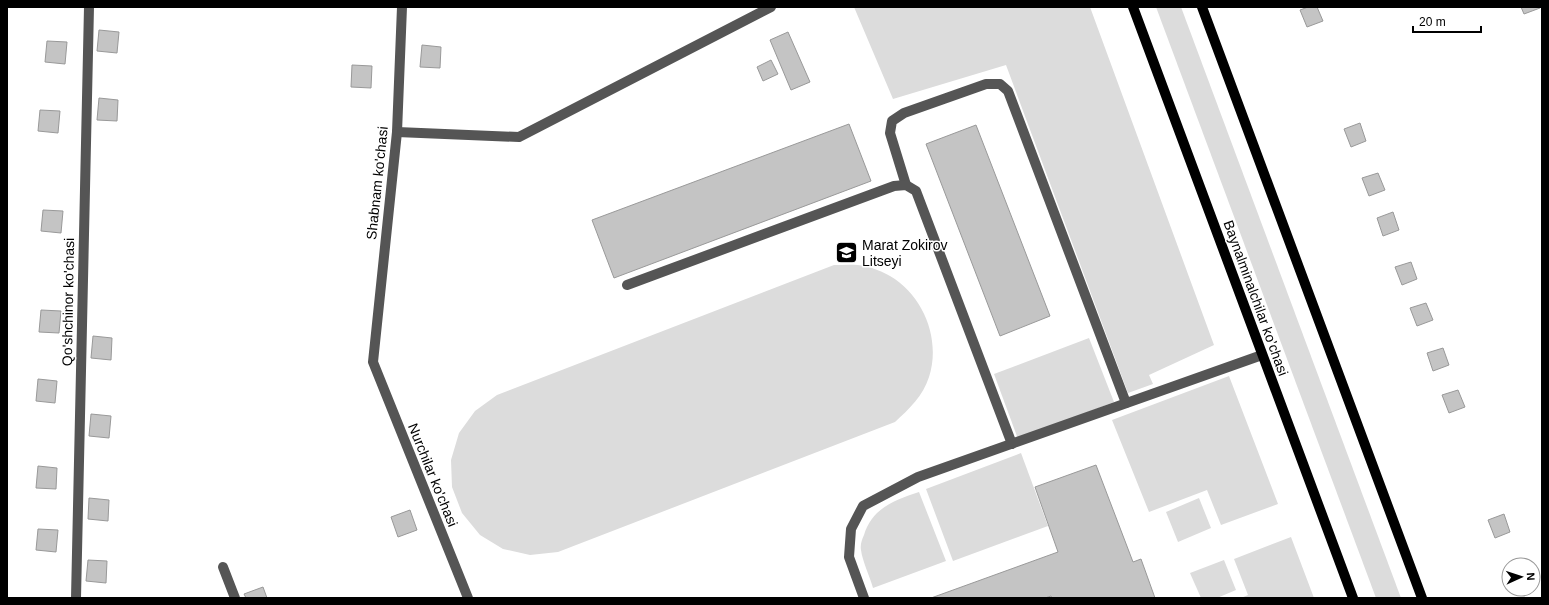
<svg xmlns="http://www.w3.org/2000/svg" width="1549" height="605" font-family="Helvetica,sans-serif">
<rect width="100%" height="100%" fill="#fff"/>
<!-- green -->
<g fill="#dcdcdc">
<path d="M854 7H1090L1214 345 1149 375 1153 384 1128 393 1006 65 893 99Z"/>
<path d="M1156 7H1181L1401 598H1376Z"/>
<path d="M834 265C844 265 856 264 865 266 873 268 883 272 890 276 924 296 941 340 929 377 923 396 909 409 895 422L558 552 530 555 503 549 480 535 462 513 452 487 451 460 459 433 475 411 497 395Z"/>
<path d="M1089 338 1114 402 1018 439 994 374Z"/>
<path d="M1229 376 1278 504 1221 525 1207 490 1149 512 1112 420Z"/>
<path d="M1021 453 1048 526 953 561 926 489Z"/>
<path d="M919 492 946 561 873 588C870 577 862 560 861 550 860 545 862 539 864 535 872 508 895 500 919 492Z"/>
<path d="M1199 498 1211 528 1178 542 1166 512Z"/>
<path d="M1291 537 1314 598H1241L1248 595 1234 559Z"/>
<path d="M1224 560 1236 590 1217 598H1201L1190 573Z"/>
</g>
<!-- building -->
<g fill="#c4c4c4" stroke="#999">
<path d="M1308 7H1317L1323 21 1307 27 1300 10Z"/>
<path d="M1521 7H1539L1540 8 1524 14Z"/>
<path d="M99 30 119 32 117 53 97 51Z"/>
<path d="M788 32 810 82 791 90 770 40Z"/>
<path d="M47 41 67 42 65 64 45 62Z"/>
<path d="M422 45 441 47 440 68 420 67Z"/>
<path d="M771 60 778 74 763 81 757 67Z"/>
<path d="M352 65 372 66 371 88 351 87Z"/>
<path d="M99 98 118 100 117 121 97 120Z"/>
<path d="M40 110 60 111 58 133 38 131Z"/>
<path d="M1360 123 1366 141 1351 147 1344 129Z"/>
<path d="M849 124 871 181 614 278 592 220Z"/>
<path d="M976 125 1050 316 1000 336 926 144Z"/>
<path d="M1378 173 1385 190 1369 196 1362 178Z"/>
<path d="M43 210 63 211 61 233 41 231Z"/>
<path d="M1393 212 1399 230 1383 236 1377 218Z"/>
<path d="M1411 262 1417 279 1402 285 1395 267Z"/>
<path d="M1426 303 1433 320 1417 326 1410 308Z"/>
<path d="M41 310 61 311 59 333 39 332Z"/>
<path d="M93 336 112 338 111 360 91 358Z"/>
<path d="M1443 348 1449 365 1433 371 1427 353Z"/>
<path d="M38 379 57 381 55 403 36 401Z"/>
<path d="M1458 390 1465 407 1449 413 1442 395Z"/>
<path d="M91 414 111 416 109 438 89 436Z"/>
<path d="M1096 465 1133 562 1141 559 1155 598H1052L1051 596 1045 598H931L1058 552 1035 487Z"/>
<path d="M38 466 57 468 56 489 36 488Z"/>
<path d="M89 498 109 500 108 521 88 519Z"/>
<path d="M410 510 417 530 398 537 391 517Z"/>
<path d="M1504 514 1510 532 1495 538 1488 520Z"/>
<path d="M38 529 58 530 56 552 36 550Z"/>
<path d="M88 560 107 561 106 583 86 581Z"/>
<path d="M263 587 267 598H246L244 594Z"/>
</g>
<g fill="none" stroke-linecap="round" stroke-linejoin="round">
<!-- minor -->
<g stroke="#555" stroke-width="10">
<path d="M402 7 397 132 373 362 468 598"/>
<path d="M397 132 519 137 771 7"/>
<path d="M906 185 890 133 892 121 904 113 986 84H1000L1008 91 1126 403"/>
<path d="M627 285 894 186 906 185 916 191 1012 444"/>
<path d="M223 567 235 598"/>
<path d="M76 598 89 7"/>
<path d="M864 598 849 557 851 529 863 506 918 477 1262 355"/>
</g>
<!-- major -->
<g stroke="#000" stroke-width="10">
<path d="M1133 7 1353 598"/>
<path d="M1202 7 1422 598"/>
</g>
</g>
<!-- icons -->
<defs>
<symbol id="university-square" viewBox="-11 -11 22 22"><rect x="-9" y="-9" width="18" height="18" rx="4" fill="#000" stroke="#fff"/><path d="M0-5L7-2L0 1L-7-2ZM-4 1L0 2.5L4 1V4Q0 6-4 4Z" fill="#fff"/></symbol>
</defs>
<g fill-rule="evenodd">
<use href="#university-square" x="834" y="240" width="25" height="25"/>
</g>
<g text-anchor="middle" stroke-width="3" stroke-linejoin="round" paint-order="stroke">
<!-- street labels -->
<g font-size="14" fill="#000" stroke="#fff">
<text transform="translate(377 183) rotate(-84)" y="5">Shabnam ko'chasi</text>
<text transform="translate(1256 298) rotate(70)" y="5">Baynalminalchilar ko’chasi</text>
<text transform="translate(68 302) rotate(-89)" y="5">Qo'shchinor ko'chasi</text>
<text transform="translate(433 475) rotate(68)" y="5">Nurchilar ko'chasi</text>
</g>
<!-- poi labels -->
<g font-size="14" fill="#000" stroke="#fff" text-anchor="start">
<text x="862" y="250">Marat Zokirov<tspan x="862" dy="16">Litseyi</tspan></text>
</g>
</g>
<!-- border -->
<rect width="1549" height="605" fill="none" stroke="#000000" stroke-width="16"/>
<!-- north arrow -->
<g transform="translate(1521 577) rotate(87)"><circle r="19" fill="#ffffff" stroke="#999999"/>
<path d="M0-3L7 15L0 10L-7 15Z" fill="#000000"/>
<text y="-6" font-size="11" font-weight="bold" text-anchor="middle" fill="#000000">N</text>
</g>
<!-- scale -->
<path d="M1413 26v6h68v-6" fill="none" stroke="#000000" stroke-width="2"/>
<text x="1419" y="26" font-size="12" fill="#000000" stroke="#ffffff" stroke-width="3" paint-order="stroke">20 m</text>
</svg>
